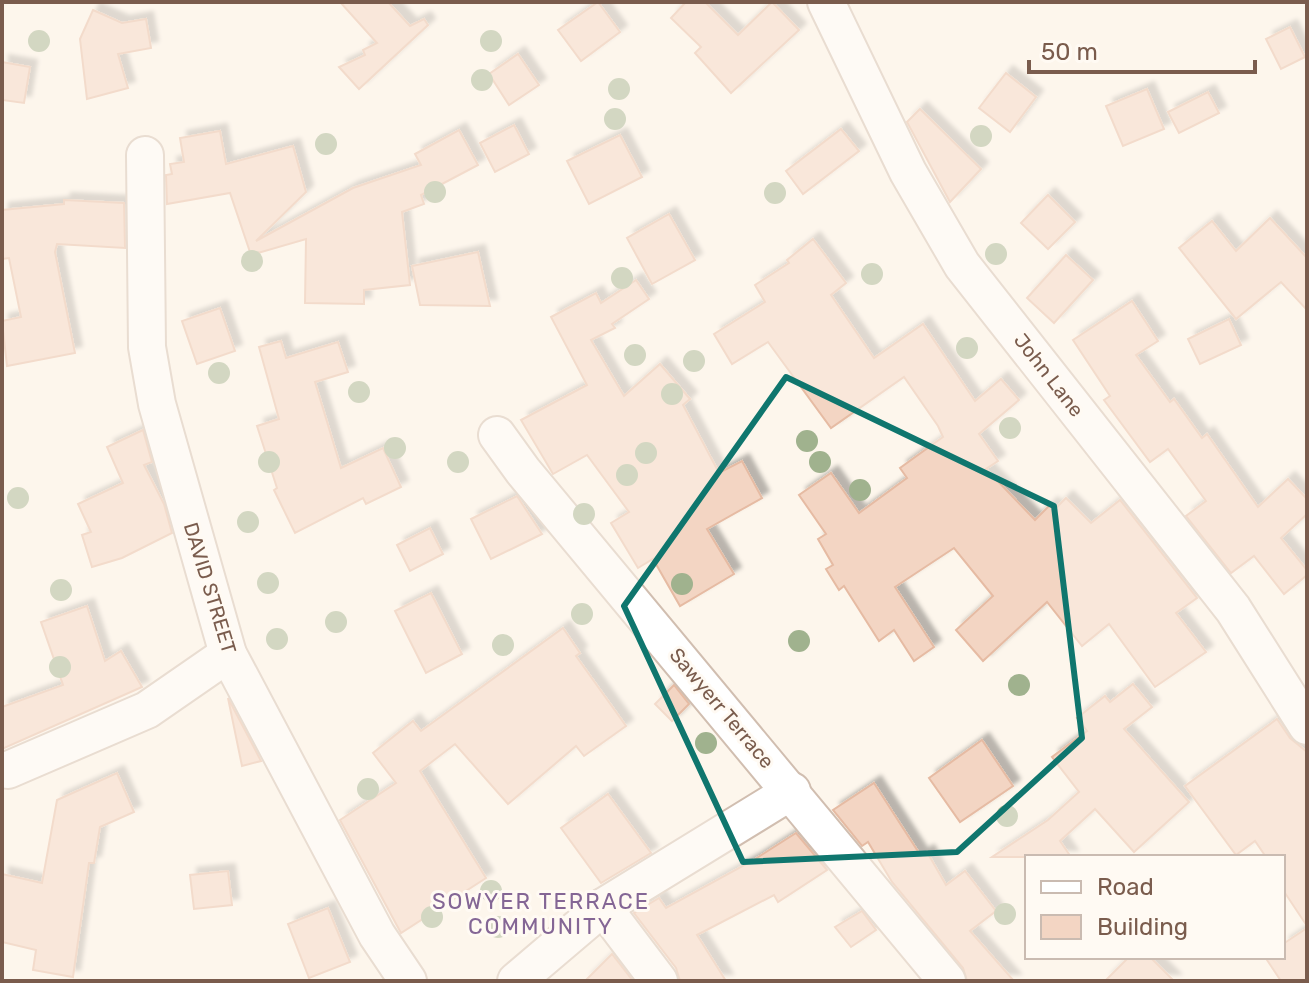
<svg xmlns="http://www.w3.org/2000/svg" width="1309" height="983" font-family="Rubik,sans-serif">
<defs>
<filter id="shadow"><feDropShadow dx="7" dy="-7" stdDeviation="2" flood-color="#0004"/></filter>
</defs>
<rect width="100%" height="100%" fill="#fdf6ec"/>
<!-- building -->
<g fill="#f3d5c3" stroke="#e6bba3" stroke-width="2" filter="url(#shadow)">
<path d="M340 2H388L410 26 424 19 428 25 359 89 339 67 365 55 363 50 377 43Z"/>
<path d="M598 2 620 32 581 61 558 30Z"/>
<path d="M686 2H705L738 35 772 2 799 30 731 93 695 53 701 47 671 18Z"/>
<path d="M93 10 122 23 146 19 151 48 118 54 128 88 87 99 80 39Z"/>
<path d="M1290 27 1305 57 1281 69 1266 39Z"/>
<path d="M518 54 539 85 509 105 489 74Z"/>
<path d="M2 62 30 67 24 103 2 100Z"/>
<path d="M1006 73 1036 97 1010 132 979 108Z"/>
<path d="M1147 89 1164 129 1123 146 1106 106Z"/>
<path d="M1208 92 1219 113 1179 133 1168 112Z"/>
<path d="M920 109 981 169 950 202 907 122Z"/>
<path d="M514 125 529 154 495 172 480 143Z"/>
<path d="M841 129 859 151 803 194 786 171Z"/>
<path d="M459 130 478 165 421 195 424 204 402 212 410 285 364 290V304L305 303 306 239 251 255 230 193 167 204 166 175 172 174 170 164 184 162 180 138 220 131 226 164 293 146 306 192 256 241 353 188 421 165 415 154Z"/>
<path d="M620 135 642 177 589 204 567 161Z"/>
<path d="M1048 195 1075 222 1048 249 1021 223Z"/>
<path d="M64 200 124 203 125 248 57 244 55 252 75 353 7 366 2 321 21 317 9 258 2 259V210L64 204Z"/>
<path d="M669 214 695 260 652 284 627 238Z"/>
<path d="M1270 218 1307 258V310L1281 282 1236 319 1179 248 1212 221 1236 251Z"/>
<path d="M813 239 846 283 831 295 874 358 923 324 975 401 1001 379 1019 400 979 434 998 461 986 469 1035 520 1051 504 1055 509 1066 498 1091 523 1120 500 1197 598 1176 613 1206 652 1155 687 1109 624 1082 646 1047 602 983 661 956 630 993 596 954 548 895 587 934 647 914 661 894 630 879 641 844 586 839 590 826 569 833 565 818 539 826 534 799 495 831 473 859 513 907 478 900 468 943 437 938 426 904 377 831 428 768 342 732 364 714 334 765 302 755 285 789 263 787 260Z"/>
<path d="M478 252 490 306 420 305 412 266Z"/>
<path d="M1066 255 1093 280 1054 323 1027 298Z"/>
<path d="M636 280 649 299 612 324 615 328 591 340 624 396 660 364 690 399 683 405 719 473 742 461 762 498 707 529 734 574 680 606 653 559 638 568 611 523 629 512 587 455 553 474 521 420 587 385 551 317 596 293 601 303Z"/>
<path d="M1132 301 1158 341 1136 355 1170 402 1174 399 1202 438 1207 434 1258 507 1288 479 1307 499V514L1281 538 1307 570V575L1284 594 1254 556 1231 573 1186 516 1206 501 1168 449 1150 462 1104 400 1110 396 1073 340Z"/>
<path d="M220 308 235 351 197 364 182 321Z"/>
<path d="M1229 319 1241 345 1200 364 1188 339Z"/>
<path d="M281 341 286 358 338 342 348 372 315 382 341 468 383 448 401 487 366 504 363 498 295 533 274 490 277 488 257 426 279 419 259 347Z"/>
<path d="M143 430 152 462 144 465 164 504 172 533 122 558 92 567 82 535 91 532 78 504 123 483 107 447Z"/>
<path d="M517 496 542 534 491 559 471 519Z"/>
<path d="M430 528 443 554 410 571 397 545Z"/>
<path d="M431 593 462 654 426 673 395 611Z"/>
<path d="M87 606 105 661 121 651 142 687 2 749V707L63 685 41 622Z"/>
<path d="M563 628 580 653 576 656 626 726 584 756 576 746 508 804 455 744 420 771 486 878 401 933 340 820 396 783 373 753 413 721 421 731Z"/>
<path d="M1133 684 1152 707 1124 729 1189 802 1134 852 1095 809 1060 841 1071 857H992L1048 820 1079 792 1052 757 1087 731 1077 718 1105 696 1110 702Z"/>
<path d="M674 685 689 704 672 721 655 704Z"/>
<path d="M228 698 261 761 242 766Z"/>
<path d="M1277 719 1290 738 1307 752V926L1283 890V857H1266L1255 841 1236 855 1185 786Z"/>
<path d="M982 740 1013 786 960 822 929 778Z"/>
<path d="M117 773 134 812 100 827 94 863H89L73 977 33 970 36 950 2 942V874L42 883 57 800Z"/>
<path d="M874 783 921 856 927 852 946 885 965 871 996 911 970 931 1014 981H967L963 968 892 882 868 842 862 846 833 810Z"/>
<path d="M608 794 651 853 601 883 561 828Z"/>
<path d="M796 833 827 870 778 902 774 895 697 935 726 981H680L676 968 634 913 659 898 666 908 752 861Z"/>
<path d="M228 871 232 905 194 909 190 875Z"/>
<path d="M328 908 350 962 309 978 288 924Z"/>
<path d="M862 911 876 930 851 947 835 927Z"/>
<path d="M1307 928V981H1281L1265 957H1283V944Z"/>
<path d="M612 954 633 981H585Z"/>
<path d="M1129 957H1150L1174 981H1105Z"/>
</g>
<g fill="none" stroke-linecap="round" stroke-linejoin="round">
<defs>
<g id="minor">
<path d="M826 2 908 172 962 265 1233 609 1307 726"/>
<path d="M145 155 147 347 157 404 228 654 377 935 408 981"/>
<path d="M497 435 523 471 947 981"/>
<path d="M8 770 147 710 228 654"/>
<path d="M603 907 659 981"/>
<path d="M516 981 603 907 792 791"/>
</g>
</defs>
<!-- minor casing -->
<use href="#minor" stroke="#d1beb0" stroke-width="40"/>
<!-- minor -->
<use href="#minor" stroke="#fff" stroke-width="36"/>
</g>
<!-- trees -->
<g fill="#a0b28e">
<circle cx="39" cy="41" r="11"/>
<circle cx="491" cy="41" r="11"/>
<circle cx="482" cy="80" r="11"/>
<circle cx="619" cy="89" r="11"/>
<circle cx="615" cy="119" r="11"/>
<circle cx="981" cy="136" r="11"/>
<circle cx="326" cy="144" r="11"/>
<circle cx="435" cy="192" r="11"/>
<circle cx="775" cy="193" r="11"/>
<circle cx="996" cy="254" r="11"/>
<circle cx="252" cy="261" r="11"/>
<circle cx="872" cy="274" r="11"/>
<circle cx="622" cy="278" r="11"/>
<circle cx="967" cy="348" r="11"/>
<circle cx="635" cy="355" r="11"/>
<circle cx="694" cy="361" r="11"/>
<circle cx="219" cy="373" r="11"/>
<circle cx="359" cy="392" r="11"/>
<circle cx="672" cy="394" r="11"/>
<circle cx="1010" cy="428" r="11"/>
<circle cx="807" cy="441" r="11"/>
<circle cx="395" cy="448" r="11"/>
<circle cx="646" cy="453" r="11"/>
<circle cx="269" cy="462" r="11"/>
<circle cx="458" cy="462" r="11"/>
<circle cx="820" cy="462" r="11"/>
<circle cx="627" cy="475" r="11"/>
<circle cx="860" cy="490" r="11"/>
<circle cx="18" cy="498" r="11"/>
<circle cx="584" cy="514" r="11"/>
<circle cx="248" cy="522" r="11"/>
<circle cx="268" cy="583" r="11"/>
<circle cx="682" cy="584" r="11"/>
<circle cx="61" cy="590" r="11"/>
<circle cx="582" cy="614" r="11"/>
<circle cx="336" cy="622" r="11"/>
<circle cx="277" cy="639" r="11"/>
<circle cx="799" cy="641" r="11"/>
<circle cx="503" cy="645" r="11"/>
<circle cx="60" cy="667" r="11"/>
<circle cx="1019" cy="685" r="11"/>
<circle cx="706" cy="743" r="11"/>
<circle cx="368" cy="789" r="11"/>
<circle cx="1007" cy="816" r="11"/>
<circle cx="491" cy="891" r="11"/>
<circle cx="1005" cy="914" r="11"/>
<circle cx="432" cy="917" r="11"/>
<circle cx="498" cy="927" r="11"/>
</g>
<!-- marked area -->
<path d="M0 0H1309V983H0ZM786 377 1054 506 1082 738 957 852 743 862 624 606Z" fill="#fdf6ec" fill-opacity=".55" fill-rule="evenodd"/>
<path fill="none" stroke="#0f766e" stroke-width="6" stroke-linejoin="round" d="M786 377 1054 506 1082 738 957 852 743 862 624 606Z"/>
<g text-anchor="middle" stroke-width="6" stroke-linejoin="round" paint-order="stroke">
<!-- street labels -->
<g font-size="20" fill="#7a5c4d" stroke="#fffaf3">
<text transform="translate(1049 375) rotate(52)" y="7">John Lane</text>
<text transform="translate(210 588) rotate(73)" y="7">DAVID STREET</text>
<text transform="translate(722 708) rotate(50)" y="7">Sawyerr Terrace</text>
</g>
<!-- neighbourhood labels -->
<g font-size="22" letter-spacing="2" fill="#846695" stroke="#fffaf3">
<text x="541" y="909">SOWYER TERRACE<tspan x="541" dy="25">COMMUNITY</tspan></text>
</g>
</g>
<!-- border -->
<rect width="1309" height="983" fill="none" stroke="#7a5c4d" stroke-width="8"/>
<!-- legend -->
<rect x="1025" y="855" width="260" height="104" fill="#fffaf3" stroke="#cabbb1" stroke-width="2"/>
<rect x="1041" y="881" width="40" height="12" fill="#ffffff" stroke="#cabbb1" stroke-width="2"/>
<text x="1097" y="895" font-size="24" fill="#7a5c4d">Road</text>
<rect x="1041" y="915" width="40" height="24" fill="#f3d5c3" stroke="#cabbb1" stroke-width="2"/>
<text x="1097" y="935" font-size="24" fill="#7a5c4d">Building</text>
<!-- scale -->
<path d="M1029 60v12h226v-12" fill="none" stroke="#7a5c4d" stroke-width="4"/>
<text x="1041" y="60" font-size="24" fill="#7a5c4d" stroke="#fffaf3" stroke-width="6" paint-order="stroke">50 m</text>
</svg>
